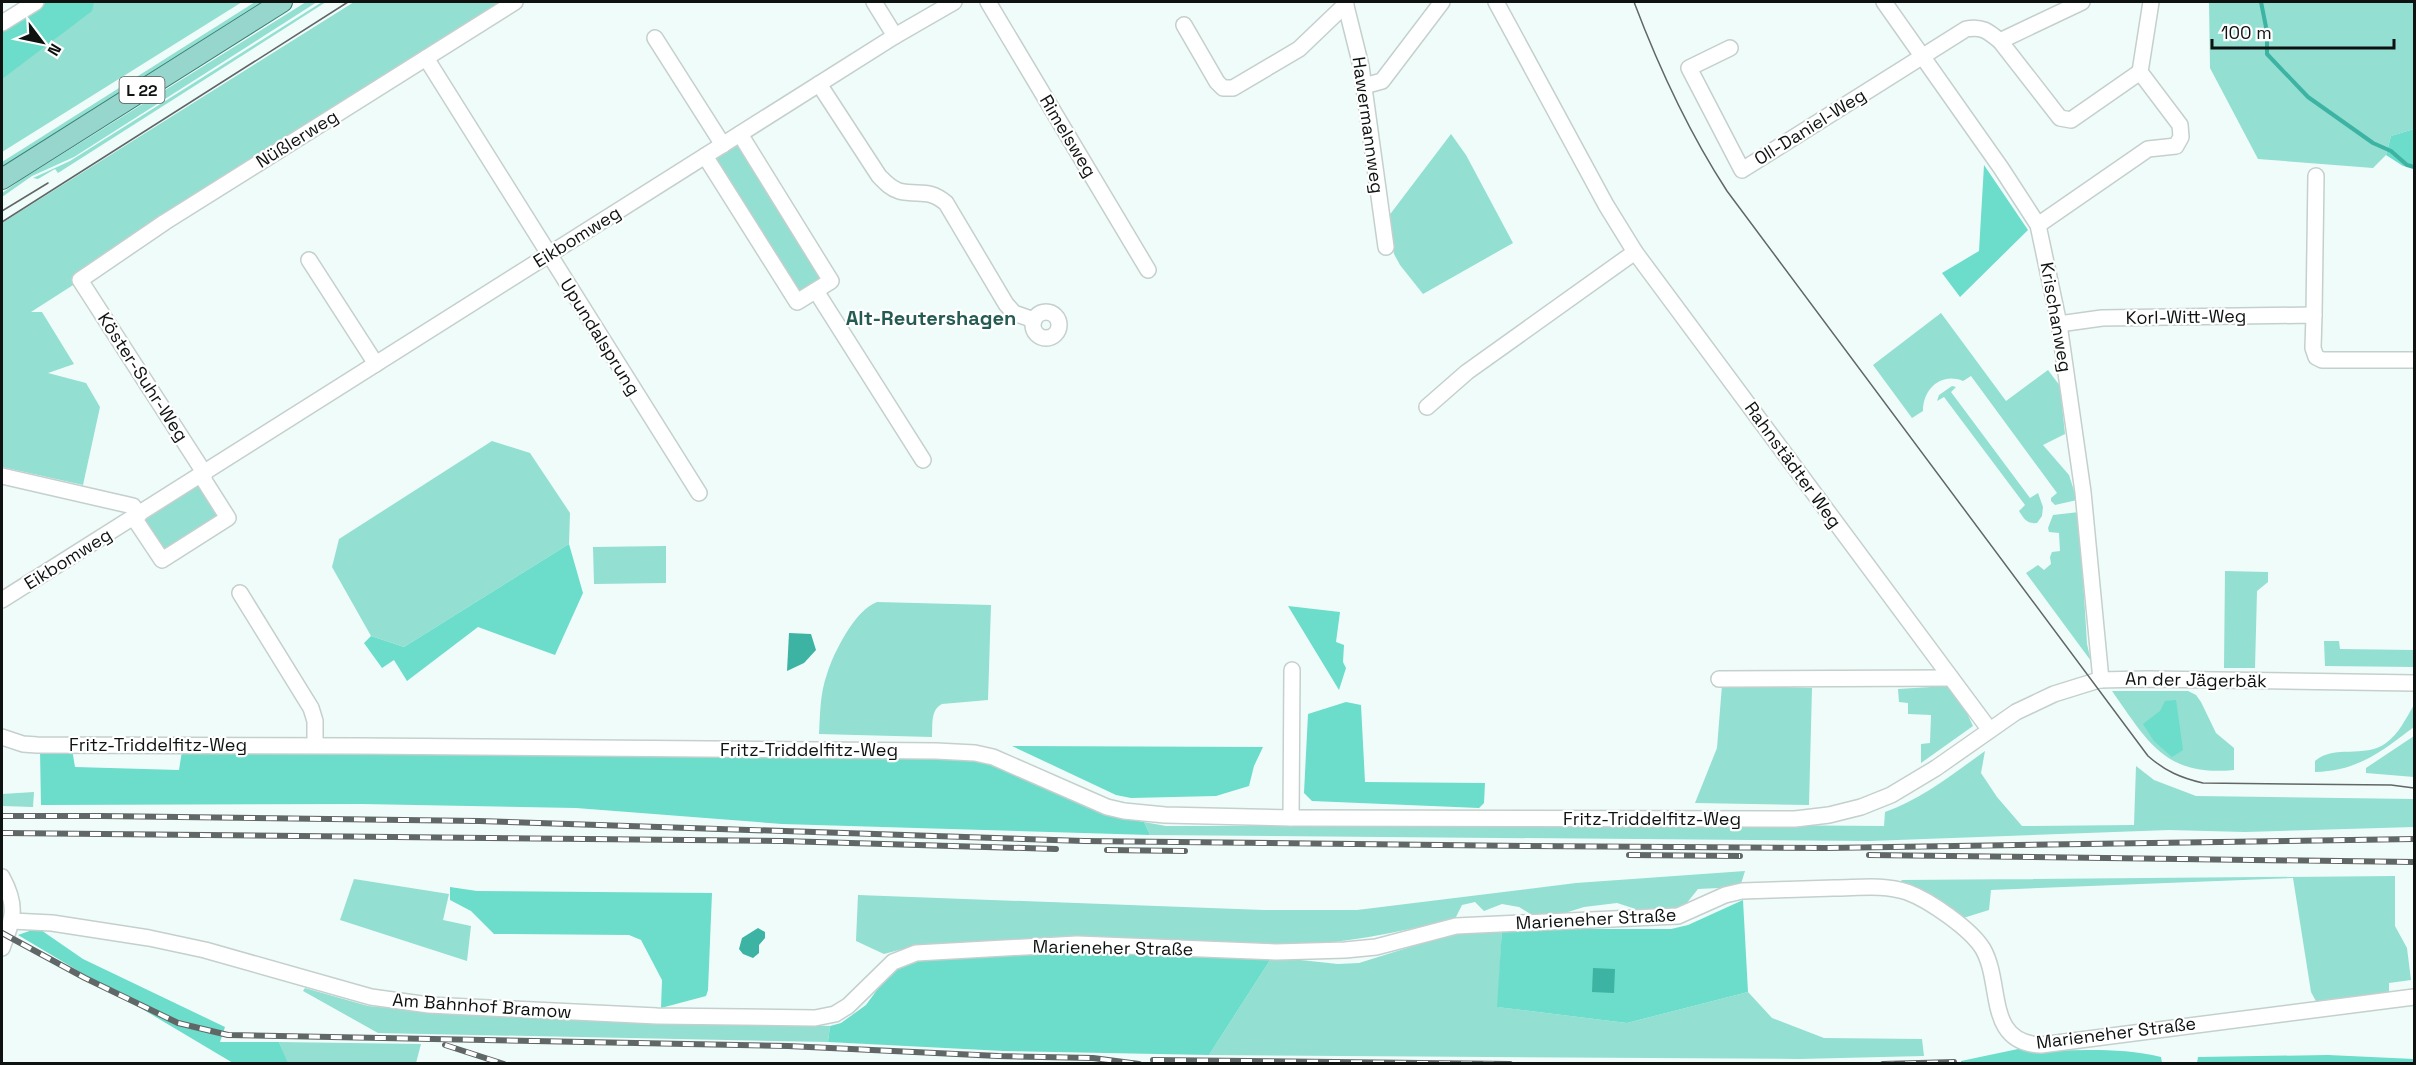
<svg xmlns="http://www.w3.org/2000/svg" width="2416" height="1065" font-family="'Space Grotesk',sans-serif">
<rect width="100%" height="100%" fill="#f0fcf9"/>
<!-- green -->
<g fill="#93dfd2">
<path d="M47 2H242L2 152V31Z"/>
<path d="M255 2H265L2 169V162Z"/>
<path d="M306 2H317L74 157 32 176 2 197V193L24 178Z"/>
<path d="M322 2H326L58 173 55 169 38 179 33 178 70 161Z"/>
<path d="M354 2H515L31 312H42L74 364 48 373 86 383 100 407 83 485 2 467V223Z"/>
<path d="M2209 2H2414V129L2391 136 2386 155 2373 168 2258 159 2210 68Z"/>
<path d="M1451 134 1466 155 1513 243 1423 294 1400 265 1394 254 1388 217Z"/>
<path d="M740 139 826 280 804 294 797 292 711 157Z"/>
<path d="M1941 313 2006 401 2048 370 2060 386 2065 434 2043 445 2069 475 2077 500 2055 505 2051 501V498L2057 493 1971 376 1963 381C1941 372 1923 389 1923 411L1912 418 1873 365Z"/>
<path d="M1952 386 1956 387 1951 392 2030 498 2038 493 2043 507 2042 516 2037 523C2027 524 2024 519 2019 511L2025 505 1944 397 1937 401 1939 395Z"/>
<path d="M492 441 530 453 570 513 569 544 404 647 371 636 332 567 339 539Z"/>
<path d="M199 485 218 511 217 519 169 551 161 548 145 520Z"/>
<path d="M2079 512 2087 644 2091 661 2026 573 2038 565 2044 570 2051 564 2050 557 2052 552 2060 551 2059 533 2049 532 2048 528 2053 515Z"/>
<path d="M666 546V583L594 584 593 547Z"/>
<path d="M2225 571 2268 572V582L2257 591 2255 668H2224Z"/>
<path d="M877 602 991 605 988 700 942 704C930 710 933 725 932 737L819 734C820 715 820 693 827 674 834 652 855 610 877 602Z"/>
<path d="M2324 641H2339L2340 649 2414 650V667L2325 666Z"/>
<path d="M1722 685 1812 688 1809 805 1695 803 1717 748Z"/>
<path d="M1947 686 1964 707 1973 726 1921 763V744L1930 743 1931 715 1908 714V703L1899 702 1898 689Z"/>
<path d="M2112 691H2188L2196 695 2201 702 2216 733 2234 748V770C2164 777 2147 740 2112 691Z"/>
<path d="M2414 705V727C2382 751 2358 771 2315 772V761C2334 744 2364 759 2386 743 2399 734 2406 718 2414 705Z"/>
<path d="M2414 736V777L2366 773V768Z"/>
<path d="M1985 751 1981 773 1997 797 2022 826 2134 825 2136 766 2154 780 2196 796 2414 799V827L2245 832 2169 830 1870 841 1150 835 1144 822 1166 826H1317L1381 823 1884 826 1885 812C1922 799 1953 774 1985 751Z"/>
<path d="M34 792 33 807 2 806V794Z"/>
<path d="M1745 871 1740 887 1698 889 1682 909 1645 912 1617 903 1584 907 1549 918H1537L1519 907 1502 904 1484 911 1475 902 1462 905 1455 919C1396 933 1339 944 1279 947L914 946 884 954 856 941 858 895 1264 910H1357L1576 883Z"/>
<path d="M2395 876V926L2407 948 2411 980 2389 983V994L2317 1003 2311 992 2293 878 1991 890 1989 910 1960 919 1905 886 1901 880Z"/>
<path d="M354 879 449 894 443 920 471 926 467 961 340 920Z"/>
<path d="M1502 929 1498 1007 1627 1023 1748 992 1772 1018 1824 1038 1922 1039 1924 1056 1799 1059 1209 1055 1272 957 1338 964 1359 963 1455 933Z"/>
<path d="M305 988 368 1006 432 1012 830 1026 828 1042 378 1033 303 991Z"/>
<path d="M279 1042 421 1044 416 1063 288 1064Z"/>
</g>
<!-- forest -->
<g fill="#6cdccb">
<path d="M47 2H94L92 11 2 79V31Z"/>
<path d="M2414 129V168L2403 166 2386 155 2391 136Z"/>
<path d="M1984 165 2028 230 1960 297 1942 273 1979 251Z"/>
<path d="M569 544 583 593 555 655 478 627 407 681 394 660 382 668 364 643 371 636 404 647Z"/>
<path d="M1288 606 1340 612 1336 642 1344 645 1343 662 1346 668 1339 690Z"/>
<path d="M2176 700 2183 750 2172 757 2154 741 2143 724 2160 711 2165 701Z"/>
<path d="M1346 702 1361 705 1365 782 1485 783 1484 803 1479 808 1312 801 1304 793 1308 714Z"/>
<path d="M1012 746 1263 747 1254 766 1249 786 1216 796 1131 798 1116 795Z"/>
<path d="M72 749 75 767 179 770 182 751 933 758 987 761 1117 817 1144 822 1150 835 782 824 576 808 362 804 41 805 40 750Z"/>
<path d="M450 887 477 891 712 893 708 990 706 996 661 1008 662 980 641 940 629 935 494 934 471 911 450 900Z"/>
<path d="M1743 900 1748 992 1627 1023 1497 1007 1502 929H1671L1688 925Z"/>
<path d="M38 928 83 959 225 1027 220 1042H279L288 1063H233L18 935Z"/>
<path d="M1081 952 1272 957 1209 1055 1004 1051 828 1042 830 1026 841 1023 866 1005 893 968 912 961Z"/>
<path d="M2018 1049C2066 1053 2114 1045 2161 1057L2162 1063 1961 1064V1061Z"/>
<path d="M2328 1055 2414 1059V1063H2197L2198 1057Z"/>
</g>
<!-- water -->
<g fill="#3cb3a3">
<path d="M789 633 811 634 816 650 804 663 787 671Z"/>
<path d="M758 928 765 932V938L759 945V953L753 958 743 954 739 949 742 938Z"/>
<path d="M1593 968 1615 969 1614 993 1592 992Z"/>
</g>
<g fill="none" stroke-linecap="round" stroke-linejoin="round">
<!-- stream -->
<path stroke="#3cb3a3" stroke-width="4" d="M2261 2 2267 32V54L2308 97 2373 143 2391 151 2407 165 2414 167"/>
<defs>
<g id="minor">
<path d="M874 2 895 36"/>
<path d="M988 2 1148 270"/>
<path d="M1345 2 1361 66 1386 247"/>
<path d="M1496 2 1606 205 1635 252 1989 729"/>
<path d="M1884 2 2001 168 2038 225 2059 324 2083 492 2101 680"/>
<path d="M2 23 36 2"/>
<path d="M1184 25 1217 82 1223 88H1233L1299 49 1346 4"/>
<path d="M655 38 723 145"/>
<path d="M2000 41 2060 118 2071 120 2140 72"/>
<path d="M1730 48 1689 68 1742 170 1966 29C1982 26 1988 31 2000 41L2082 2"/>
<path d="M426 58 699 493"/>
<path d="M819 84 879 176C885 182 890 188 899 191 919 196 928 188 946 203L1006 304 1014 313 1034 320"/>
<path d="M1364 86 1382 81 1442 2"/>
<path d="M705 156 797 302 831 281 740 134"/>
<path d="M2038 225 2148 149 2176 146 2181 137 2180 125 2140 72 2151 2"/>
<path d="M309 260 376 364"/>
<path d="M816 291 923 460"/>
<circle cx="1046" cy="325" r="13"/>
<path d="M2314 315 2316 176"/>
<path d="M2059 324 2102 318 2314 315 2313 348 2316 357 2322 360H2414"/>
<path d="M1427 407 1467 372 1635 252"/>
<path d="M205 474 80 280 165 222 515 2"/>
<path d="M2 476 133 506 139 515"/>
<path d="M134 518 162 560 228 518 202 477"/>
<path d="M240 593 311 708 315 721V745"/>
<path d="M2 600C301 414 598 225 895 36L954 2"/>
<path d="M1719 679 1951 678"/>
<path d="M2 737 23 744 37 745 361 746 936 751 975 753 993 757 1107 807 1124 811 1165 815 1291 818 1795 819 1829 815 1861 807 1891 795 1936 768 2016 712 2054 694 2099 680 2147 679 2414 683"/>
<path d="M1291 818 1292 670"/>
<path d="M2 877C18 906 13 919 2 948"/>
<path d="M12 921 52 923 149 938 205 950 371 997 429 1005 657 1016 815 1018 835 1014 848 1006 893 962 916 953 1077 944 1276 952 1345 950 1376 947 1456 926 1678 916 1725 895 1742 891C1773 890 1803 889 1834 888 1858 888 1883 884 1907 892 1929 900 1971 929 1983 949 2003 984 1985 1043 2041 1045L2414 997"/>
</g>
<path id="major" d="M2 179 282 2"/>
</defs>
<!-- minor casing -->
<use href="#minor" stroke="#c4d0cd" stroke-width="18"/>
<!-- major casing -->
<use href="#major" stroke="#3a7f74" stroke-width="22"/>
<!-- minor -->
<use href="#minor" stroke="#fff" stroke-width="15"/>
<!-- major -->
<use href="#major" stroke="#97d6cc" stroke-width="20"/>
<!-- tram -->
<g stroke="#606766" stroke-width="1.5">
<path d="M1634 2C1659 68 1688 131 1727 191L2148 756C2165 771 2181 778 2203 783L2391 785 2414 788"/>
<path d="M2 211 48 183"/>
<path d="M2 222 348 2"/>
</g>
<defs>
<g id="rail">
<path d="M2 816H101L479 821 1084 841 1529 846 1827 848 2414 839"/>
<path d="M2 833 783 841 1056 849"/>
<path d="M1107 850 1185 851"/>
<path d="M1629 855 1740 856"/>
<path d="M1869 855 2414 862"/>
<path d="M2 933 85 978 178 1023 228 1035 788 1046 998 1056 1093 1058 1139 1064"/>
<path d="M445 1045 504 1064"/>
<path d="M1153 1060 1510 1064"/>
<path d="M1883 1064 1954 1062"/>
</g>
</defs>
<!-- rail casing -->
<use href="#rail" stroke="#606766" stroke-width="6"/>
<!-- rail -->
<use href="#rail" stroke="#fff" stroke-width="4" stroke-dasharray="11" stroke-linecap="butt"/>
</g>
<g text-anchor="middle" stroke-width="4.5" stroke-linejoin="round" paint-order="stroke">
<!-- shield labels -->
<rect fill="#fff" stroke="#565958" stroke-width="1.5" x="119.5" y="77" width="45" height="26" rx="4.5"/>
<g font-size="16" font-weight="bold" fill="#0e1211">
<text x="142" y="96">L 22</text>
</g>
<!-- street labels -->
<g font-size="18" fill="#0e1211" stroke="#fff">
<text transform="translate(1368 125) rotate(82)" y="6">Hawermannweg</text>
<text transform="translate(1810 127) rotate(-32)" y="6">Oll-Daniel-Weg</text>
<text transform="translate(1068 136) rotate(59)" y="6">Rimelsweg</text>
<text transform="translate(297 139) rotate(-32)" y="6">Nüßlerweg</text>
<text transform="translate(577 237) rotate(-32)" y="6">Eikbomweg</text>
<text transform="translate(2056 317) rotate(80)" y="6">Krischanweg</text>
<text transform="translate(2186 317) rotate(-1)" y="6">Korl-Witt-Weg</text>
<text transform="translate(600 337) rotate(58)" y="6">Upundalsprung</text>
<text transform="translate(143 377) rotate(57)" y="6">Köster-Suhr-Weg</text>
<text transform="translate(1793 465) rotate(54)" y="6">Rahnstädter Weg</text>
<text transform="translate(68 559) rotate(-32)" y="6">Eikbomweg</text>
<text transform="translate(2196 680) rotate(1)" y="6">An der Jägerbäk</text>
<text x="158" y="751">Fritz-Triddelfitz-Weg</text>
<text x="809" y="756">Fritz-Triddelfitz-Weg</text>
<text x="1652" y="825">Fritz-Triddelfitz-Weg</text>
<text transform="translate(1596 919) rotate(-3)" y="6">Marieneher Straße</text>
<text transform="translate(1113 948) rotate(1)" y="6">Marieneher Straße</text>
<text transform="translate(482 1006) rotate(4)" y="6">Am Bahnhof Bramow</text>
<text transform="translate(2116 1033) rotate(-7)" y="6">Marieneher Straße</text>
</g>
<!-- neighbourhood labels -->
<g font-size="20" font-weight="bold" fill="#245c53" stroke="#fff">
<text x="931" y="325">Alt-Reutershagen</text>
</g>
</g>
<!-- border -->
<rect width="2416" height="1065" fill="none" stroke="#0e1211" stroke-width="6"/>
<!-- north arrow -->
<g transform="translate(42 42) rotate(122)" stroke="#ffffff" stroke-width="4.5" paint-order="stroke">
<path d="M0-4.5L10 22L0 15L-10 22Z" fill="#0e1211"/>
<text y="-9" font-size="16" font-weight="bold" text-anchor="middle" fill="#0e1211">N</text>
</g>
<!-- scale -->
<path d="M2212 39v9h182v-9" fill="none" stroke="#0e1211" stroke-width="3"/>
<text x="2221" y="39" font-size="18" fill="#0e1211" stroke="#ffffff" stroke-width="4.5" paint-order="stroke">100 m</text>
</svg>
